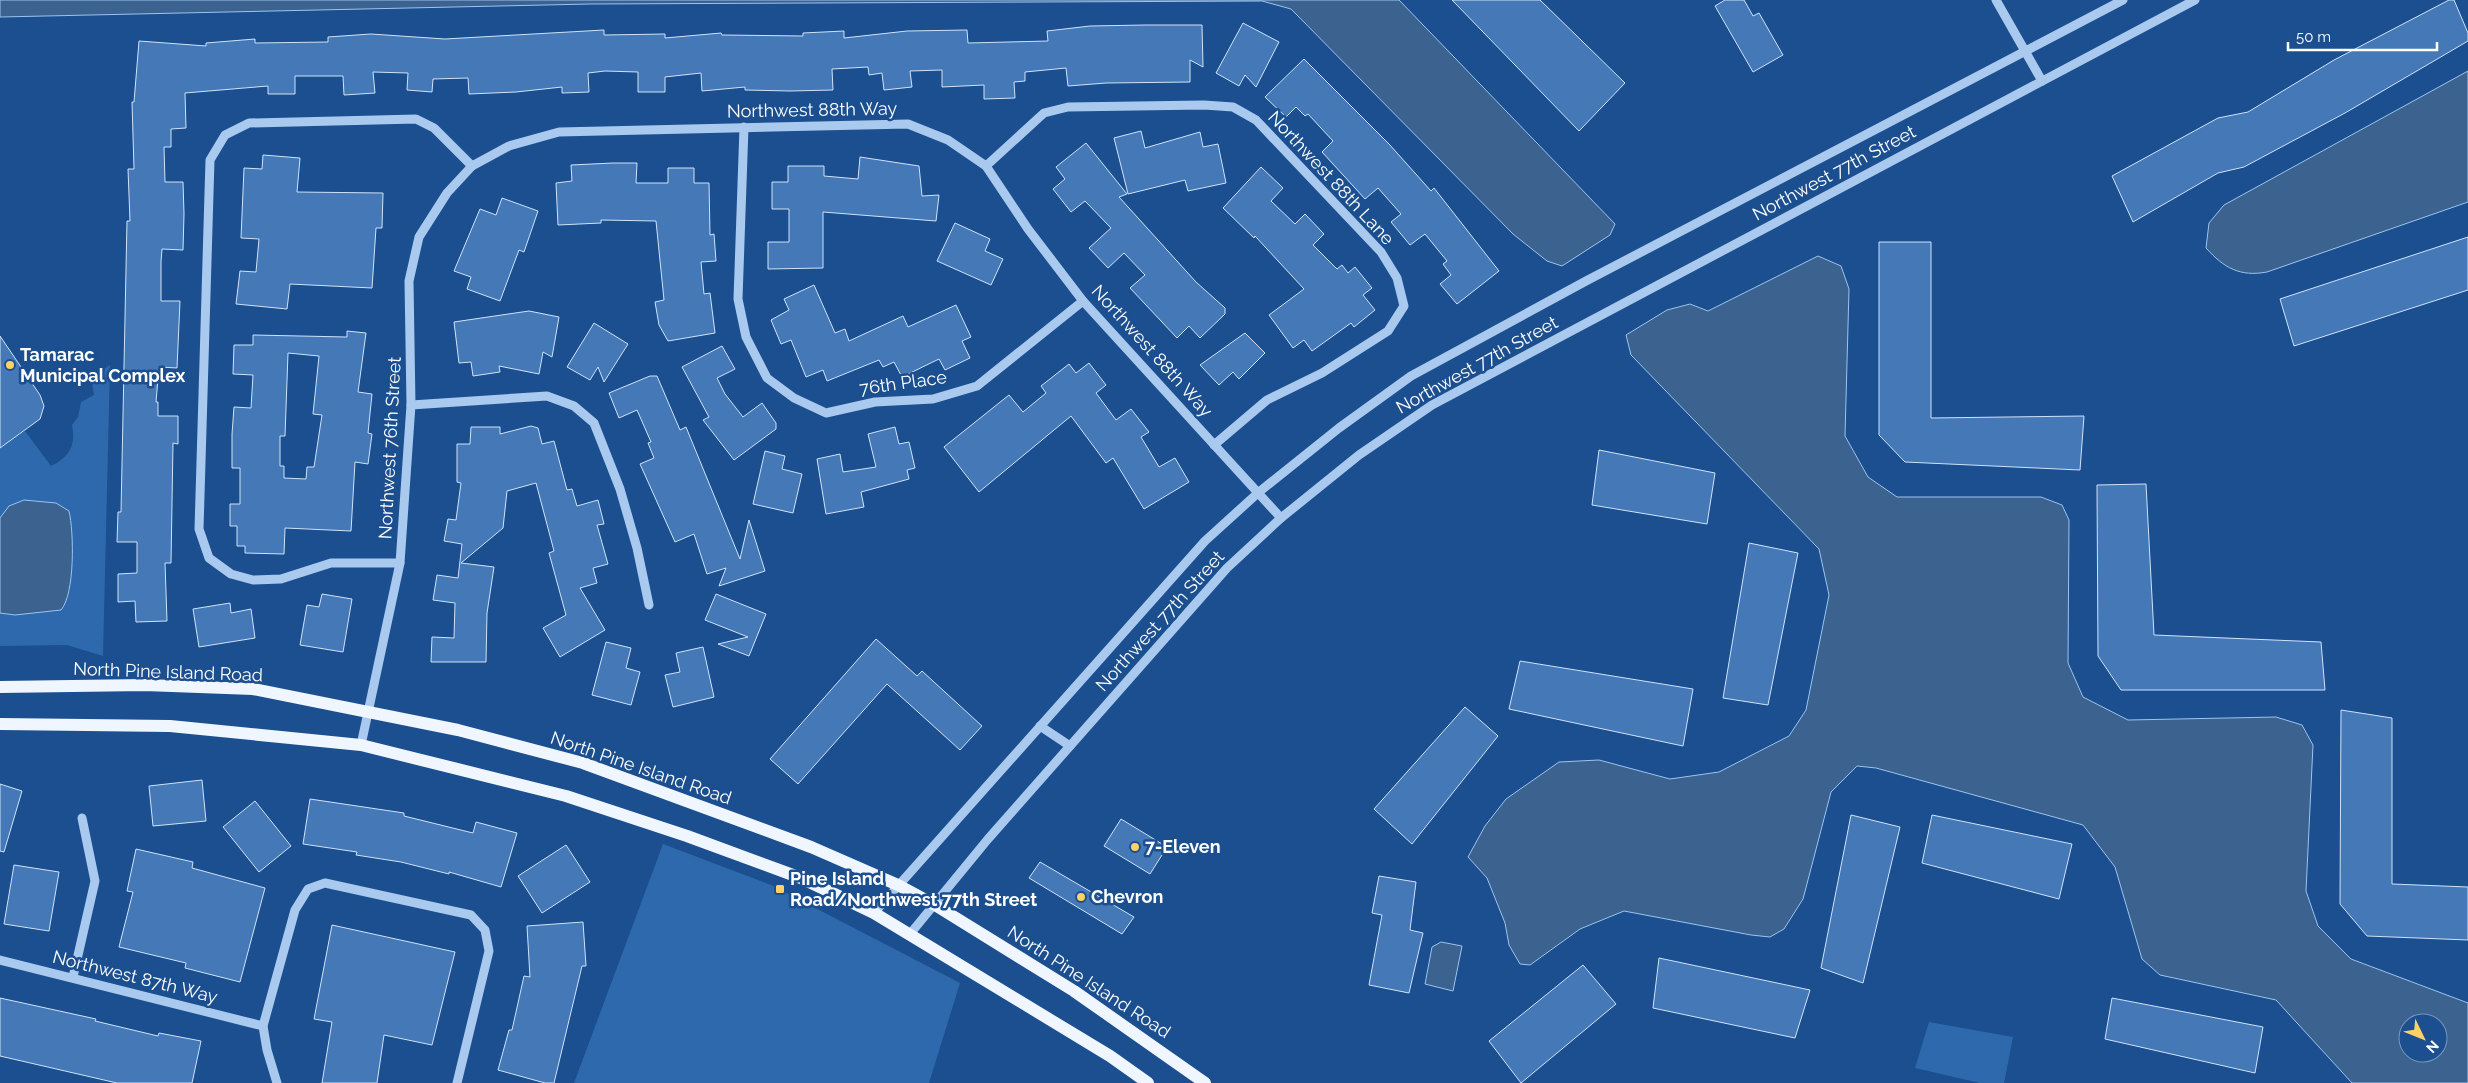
<svg xmlns="http://www.w3.org/2000/svg" width="2468" height="1083" font-family="Raleway,sans-serif">
<rect width="100%" height="100%" fill="#1b4f8f"/>
<!-- green -->
<g fill="#2e69ad">
<path d="M110 365 103 656 67 645 0 646V448L25 431 51 466C70 457 76 445 72 425L78 417 81 402 94 395 91 378Z"/>
<path d="M663 844 771 885 960 983 929 1083H574Z"/>
<path d="M1929 1022 2013 1037 2004 1083H1980L1915 1068Z"/>
</g>
<!-- water -->
<g fill="#3c6290" stroke="#9cc4f0" fill-rule="evenodd">
<path d="M0 0H1399L1615 224 1610 235 1562 266 1547 261 1513 234 1291 9 1262 1 590 4 0 17Z"/>
<path d="M2468 71V202L2267 272C2240 277 2224 268 2206 248L2209 223 2224 205Z"/>
<path d="M1818 256 1841 266 1849 289 1845 436 1868 477 1897 497H2041L2062 505 2069 520 2068 663 2083 697 2128 720 2276 717 2302 725 2313 745 2306 891 2318 926 2351 959 2468 1003V1083H2352L2276 1000 2160 975 2142 959 2115 867 2083 825 1876 768 1857 766 1831 792 1803 899 1784 929 1770 937 1751 935 1624 911 1580 929 1530 965 1520 964 1509 945 1505 923 1487 878 1468 857 1485 826 1506 799 1559 762 1599 760 1670 779 1719 772 1789 736 1806 710 1829 595 1819 549 1631 355 1626 335 1667 310 1690 304 1708 311ZM2408 1023H2438V1053H2408Z"/>
<path d="M24 500 56 503 69 511C74 532 75 594 61 610L15 615 0 613V518L9 506Z"/>
<path d="M1441 942 1462 946 1453 991 1425 984 1432 947Z"/>
</g>
<!-- building -->
<g fill="#4478b7" stroke="#cfe3fa" fill-rule="evenodd">
<path d="M1452 0H1540L1625 83 1579 131Z"/>
<path d="M1725 0H1744L1753 16 1759 13 1783 55 1753 72 1715 6Z"/>
<path d="M2449 0H2454L2468 33V41L2345 113 2244 167 2218 173 2133 222 2112 176 2218 118 2248 112 2334 60Z"/>
<path d="M1243 23 1279 42 1256 87 1245 75 1239 86 1216 73Z"/>
<path d="M1145 25H1202L1203 67 1190 60V82L1106 83 1068 86 1066 68 1025 72V81L1014 82 1015 98 984 99V85L942 87V70L910 71 912 87 884 90 882 73 869 75 868 67 832 69 833 90 790 91 745 90V87L702 91 701 73 665 77V92H638V72L605 71 588 73 589 92 562 93V87L516 92 469 94 468 78 433 79 432 92 407 90 408 73 373 72 375 93 344 95 343 76H295V94H268V86L185 93 186 128 171 129V147H164L165 182H183L184 214 183 250 162 249 161 262V301H180L177 368 159 367 156 402H158V416H178V444L173 443 171 563H165L167 621 136 622 135 601 118 602V574L137 573V542H117L118 512H121L127 221H130L128 169H134L132 102H134L139 41 206 46V43L255 39V43L328 42V37L371 34 445 39 604 30V35L665 34V38L721 33 722 35 803 36V33L844 31V38L907 31 967 30 968 43 1048 41 1047 31 1090 26Z"/>
<path d="M1304 59 1389 144 1431 191 1434 188 1499 271 1457 304 1440 284 1451 275 1443 264 1447 261 1425 234 1410 245 1391 222 1401 214 1378 188 1365 199 1322 152 1333 141 1308 114 1305 116 1296 107 1286 117 1265 97Z"/>
<path d="M1141 131 1145 148 1200 132 1203 147 1218 144 1226 183 1188 191 1185 180 1128 194 1114 138Z"/>
<path d="M1086 143 1127 194 1119 197 1196 282 1225 308V314L1200 338 1189 326 1177 338 1130 288 1145 275 1124 253 1108 268 1089 248 1111 228 1085 201 1071 212 1053 189 1065 179 1056 167Z"/>
<path d="M263 155 300 158 297 192 383 193 382 228H376L372 288 290 284 287 309 236 304 240 271 256 272 259 239 241 238 244 168 262 169Z"/>
<path d="M860 157 919 166 922 196 939 195 936 221 823 212V268L768 269V242H789V209H772V182H788V166H824V176L858 179Z"/>
<path d="M613 163H637L636 183H668V168H694V183H709L710 235 714 234 716 261 701 262 704 294 710 293 715 333 668 341 659 325 655 302 664 300 656 221 601 220V223L558 225 556 183 572 181 571 165Z"/>
<path d="M1261 167 1283 188 1271 201 1295 224 1305 214 1324 234 1313 245 1337 269 1342 265 1348 273 1355 267 1372 288 1363 295 1375 310 1354 327 1351 323 1312 351 1304 340 1293 348 1269 315 1304 289 1255 236 1254 238 1223 208Z"/>
<path d="M502 198 538 211 524 252 519 250 500 301 467 289 471 277 454 271 480 209 496 215Z"/>
<path d="M955 223 990 239 985 251 1003 259 991 285 937 261Z"/>
<path d="M2468 237V290L2294 346 2280 299Z"/>
<path d="M1879 242H1931V418L2084 416 2080 470 1905 462 1879 435Z"/>
<path d="M814 285 835 333 845 329 849 341 903 316 908 327 956 305 971 337 962 341 970 358 945 370 939 359 902 377 894 362 883 367 879 360 827 381 823 370 806 377 791 340 781 344 771 320 789 310 784 299Z"/>
<path d="M529 311 559 317 552 357 543 352 539 374 499 366 500 372 473 376 471 362 459 363 454 322Z"/>
<path d="M594 323 628 344 604 382 598 367 590 380 567 367Z"/>
<path d="M347 331 366 333 358 392 372 394 368 433 372 434 368 464 355 462 351 531 285 528 284 554 245 553V546H237V526H230V504H240V468H232V434L234 407 251 408 253 375 233 374 234 345H253V335L347 337ZM288 353 319 356 313 414 322 415 314 467H307L306 479 284 478V466H280V436H285Z"/>
<path d="M1245 333 1265 353 1239 379 1233 372 1219 385 1200 365Z"/>
<path d="M0 336 40 395 44 406 40 419 0 448Z"/>
<path d="M722 346 735 369 717 378 725 394 743 417 762 403 776 423V429L734 460 703 420 709 417 682 367Z"/>
<path d="M1089 363 1106 385 1096 393 1116 420 1131 409 1149 432 1141 437 1159 467 1175 458 1189 482 1144 509 1113 458 1106 463 1071 416 979 492 944 447 1009 395 1023 412 1046 393 1041 386 1069 364 1076 373Z"/>
<path d="M650 376H657L680 430 686 427 740 559 749 520 765 571 719 586 726 568 707 574 694 534 675 542 640 464 654 458 648 443 651 442 637 410 619 418 609 393Z"/>
<path d="M531 426 538 428 542 444 554 441 567 490 572 489 577 506 598 500 604 524 597 525 608 564 593 568 597 583 580 588 605 630 560 657 543 628 566 615 549 553 554 551 536 483 507 491 503 528 461 563 494 567 487 613 486 662H431L432 637 454 638 455 603 433 600 437 575 458 578 462 544 444 541 448 519 456 520 461 483 457 482V444H470L471 427H500V434Z"/>
<path d="M895 427 899 444 909 442 915 468 907 470 909 479 861 492 864 507 826 514 817 459 840 454 843 472 876 467 868 434Z"/>
<path d="M1599 450 1715 473 1707 524 1592 505Z"/>
<path d="M765 451 785 456 782 469 802 474 793 513 753 504Z"/>
<path d="M2146 484 2154 635 2321 642 2325 690H2121L2098 656 2097 485Z"/>
<path d="M1749 543 1798 553 1768 705 1723 698Z"/>
<path d="M322 594 352 599 343 652 300 645 307 605 319 607Z"/>
<path d="M716 594 766 614 749 656 718 644 748 637 705 620Z"/>
<path d="M230 603 231 613 251 609 255 638 199 647 193 609Z"/>
<path d="M876 639 917 676 922 671 982 726 960 750 887 684 798 784 770 759Z"/>
<path d="M606 642 631 648 626 668 640 672 631 705 592 695Z"/>
<path d="M703 647 714 697 673 707 665 675 680 672 676 653Z"/>
<path d="M1520 661 1693 689 1683 746 1509 709Z"/>
<path d="M1465 707 1498 736 1412 844 1374 809Z"/>
<path d="M2341 710 2392 718V884L2468 887V940L2367 936 2340 904Z"/>
<path d="M202 780 206 821 153 826 149 786Z"/>
<path d="M0 784 22 791 4 852 0 851Z"/>
<path d="M310 799 404 813V816L473 833 476 822 517 833 501 887 449 872V874L401 862 356 855 357 852 303 844Z"/>
<path d="M255 801 291 846 259 872 223 827Z"/>
<path d="M1851 815 1900 827 1863 983 1821 968Z"/>
<path d="M1932 815 2072 844 2059 899 1922 863Z"/>
<path d="M1121 819 1167 847 1150 874 1104 846Z"/>
<path d="M566 845 590 882 542 913 518 876Z"/>
<path d="M136 849 193 862 192 868 265 888 240 982 185 968 186 963 119 947 133 892 127 891Z"/>
<path d="M1040 862 1134 917 1122 934 1029 878Z"/>
<path d="M14 865 59 872 49 931 4 924Z"/>
<path d="M1379 876 1416 882 1410 930 1423 933 1409 993 1369 985 1382 915 1372 913Z"/>
<path d="M583 922 586 966H582L554 1083H545L498 1070 509 1030H512L524 976 530 977 527 926Z"/>
<path d="M332 925 455 952 432 1045 384 1035 377 1083H322L332 1022 314 1019Z"/>
<path d="M1659 958 1810 990 1795 1038 1653 1008Z"/>
<path d="M1583 965 1616 1004 1521 1083 1489 1041Z"/>
<path d="M0 998 96 1019 95 1021 158 1036 159 1033 201 1041 192 1083H117L0 1056Z"/>
<path d="M2112 998 2263 1027 2255 1073 2105 1039Z"/>
</g>
<g fill="none" stroke-linecap="round" stroke-linejoin="round">
<!-- minor -->
<g stroke="#a9c9ee" stroke-width="9">
<path d="M1996 0 2042 81"/>
<path d="M744 127 738 299 746 337 767 378 794 398 826 413 875 402 933 399 977 386 1083 301"/>
<path d="M986 166 1044 113 1068 107 1204 105 1233 107 1256 120 1381 252 1397 278 1404 306 1388 331 1322 373 1267 400 1214 445"/>
<path d="M411 405 547 396 574 406 594 423 620 489 637 548 649 605"/>
<path d="M400 563H331L281 579 253 580 231 574 209 558 199 529 210 160 225 135 249 123 416 119 434 128 472 166 509 146 559 132 908 124 948 140 986 166 1028 229 1083 301 1281 518"/>
<path d="M1040 726 1070 746"/>
<path d="M361 745 400 563 411 405 409 281 419 237 447 193 472 166"/>
<path d="M874 913 1205 541 1259 492 1339 428 1411 376 1586 281 2123 0"/>
<path d="M910 934 988 839 1227 568 1281 518 1359 455 1432 405 2195 0"/>
<path d="M0 960 263 1026"/>
<path d="M73 977 95 881 82 818"/>
<path d="M277 1083 267 1050 263 1026 295 910 308 889 325 883 471 915 485 930 489 951 457 1083"/>
</g>
<!-- major -->
<g stroke="#f0f6ff" stroke-width="12">
<path d="M0 687 145 685 253 689 458 730 583 763 811 847 898 885 935 905 1074 991 1205 1083"/>
<path d="M0 724 170 726 361 745 566 796 687 836 801 878 874 913 1110 1056 1148 1083"/>
</g>
</g>
<!-- markers -->
<g fill="#ffd166" stroke="#1b4f8f" stroke-width="2">
<circle cx="10" cy="365" r="5"/>
<circle cx="1135" cy="847" r="5"/>
<rect x="775" y="884" width="10" height="10" rx="2.5"/>
<circle cx="1081" cy="897" r="5"/>
</g>
<g text-anchor="middle" stroke-width="5" stroke-linejoin="round" paint-order="stroke">
<!-- street labels -->
<g font-size="18" fill="#fff" stroke="#1b4f8f">
<text transform="translate(812 110) rotate(-1)" y="6">Northwest 88th Way</text>
<text transform="translate(1834 173) rotate(-28)" y="6">Northwest 77th Street</text>
<text transform="translate(1331 178) rotate(47)" y="6">Northwest 88th Lane</text>
<text transform="translate(1152 351) rotate(48)" y="6">Northwest 88th Way</text>
<text transform="translate(1477 365) rotate(-29)" y="6">Northwest 77th Street</text>
<text transform="translate(903 383) rotate(-8)" y="6">76th Place</text>
<text transform="translate(390 448) rotate(-87)" y="6">Northwest 76th Street</text>
<text transform="translate(1160 621) rotate(-48)" y="6">Northwest 77th Street</text>
<text transform="translate(168 672) rotate(2)" y="6">North Pine Island Road</text>
<text transform="translate(641 768) rotate(19)" y="6">North Pine Island Road</text>
<text transform="translate(135 977) rotate(14)" y="6">Northwest 87th Way</text>
<text transform="translate(1089 982) rotate(33)" y="6">North Pine Island Road</text>
</g>
<!-- poi labels -->
<g font-size="18" font-weight="bold" fill="#fff" stroke="#1b4f8f" text-anchor="start">
<text x="20" y="361">Tamarac<tspan x="20" dy="21">Municipal Complex</tspan></text>
<text x="1145" y="853">7-Eleven</text>
<text x="790" y="885">Pine Island<tspan x="790" dy="21">Road/Northwest 77th Street</tspan></text>
<text x="1091" y="903">Chevron</text>
</g>
</g>
<!-- north arrow -->
<g transform="translate(2423 1038) rotate(133)"><circle r="24" fill="#1b4f8f" stroke="#7695bc"/>
<path d="M0-4L9 19L0 12L-9 19Z" fill="#ffd166"/>
<text y="-8" font-size="14" font-weight="bold" text-anchor="middle" fill="#ffffff">N</text>
</g>
<!-- scale -->
<path d="M2288 42v8h149v-8" fill="none" stroke="#ffffff" stroke-width="2.5"/>
<text x="2296" y="42" font-size="15" fill="#ffffff" stroke="#1b4f8f" stroke-width="4" paint-order="stroke">50 m</text>
</svg>
